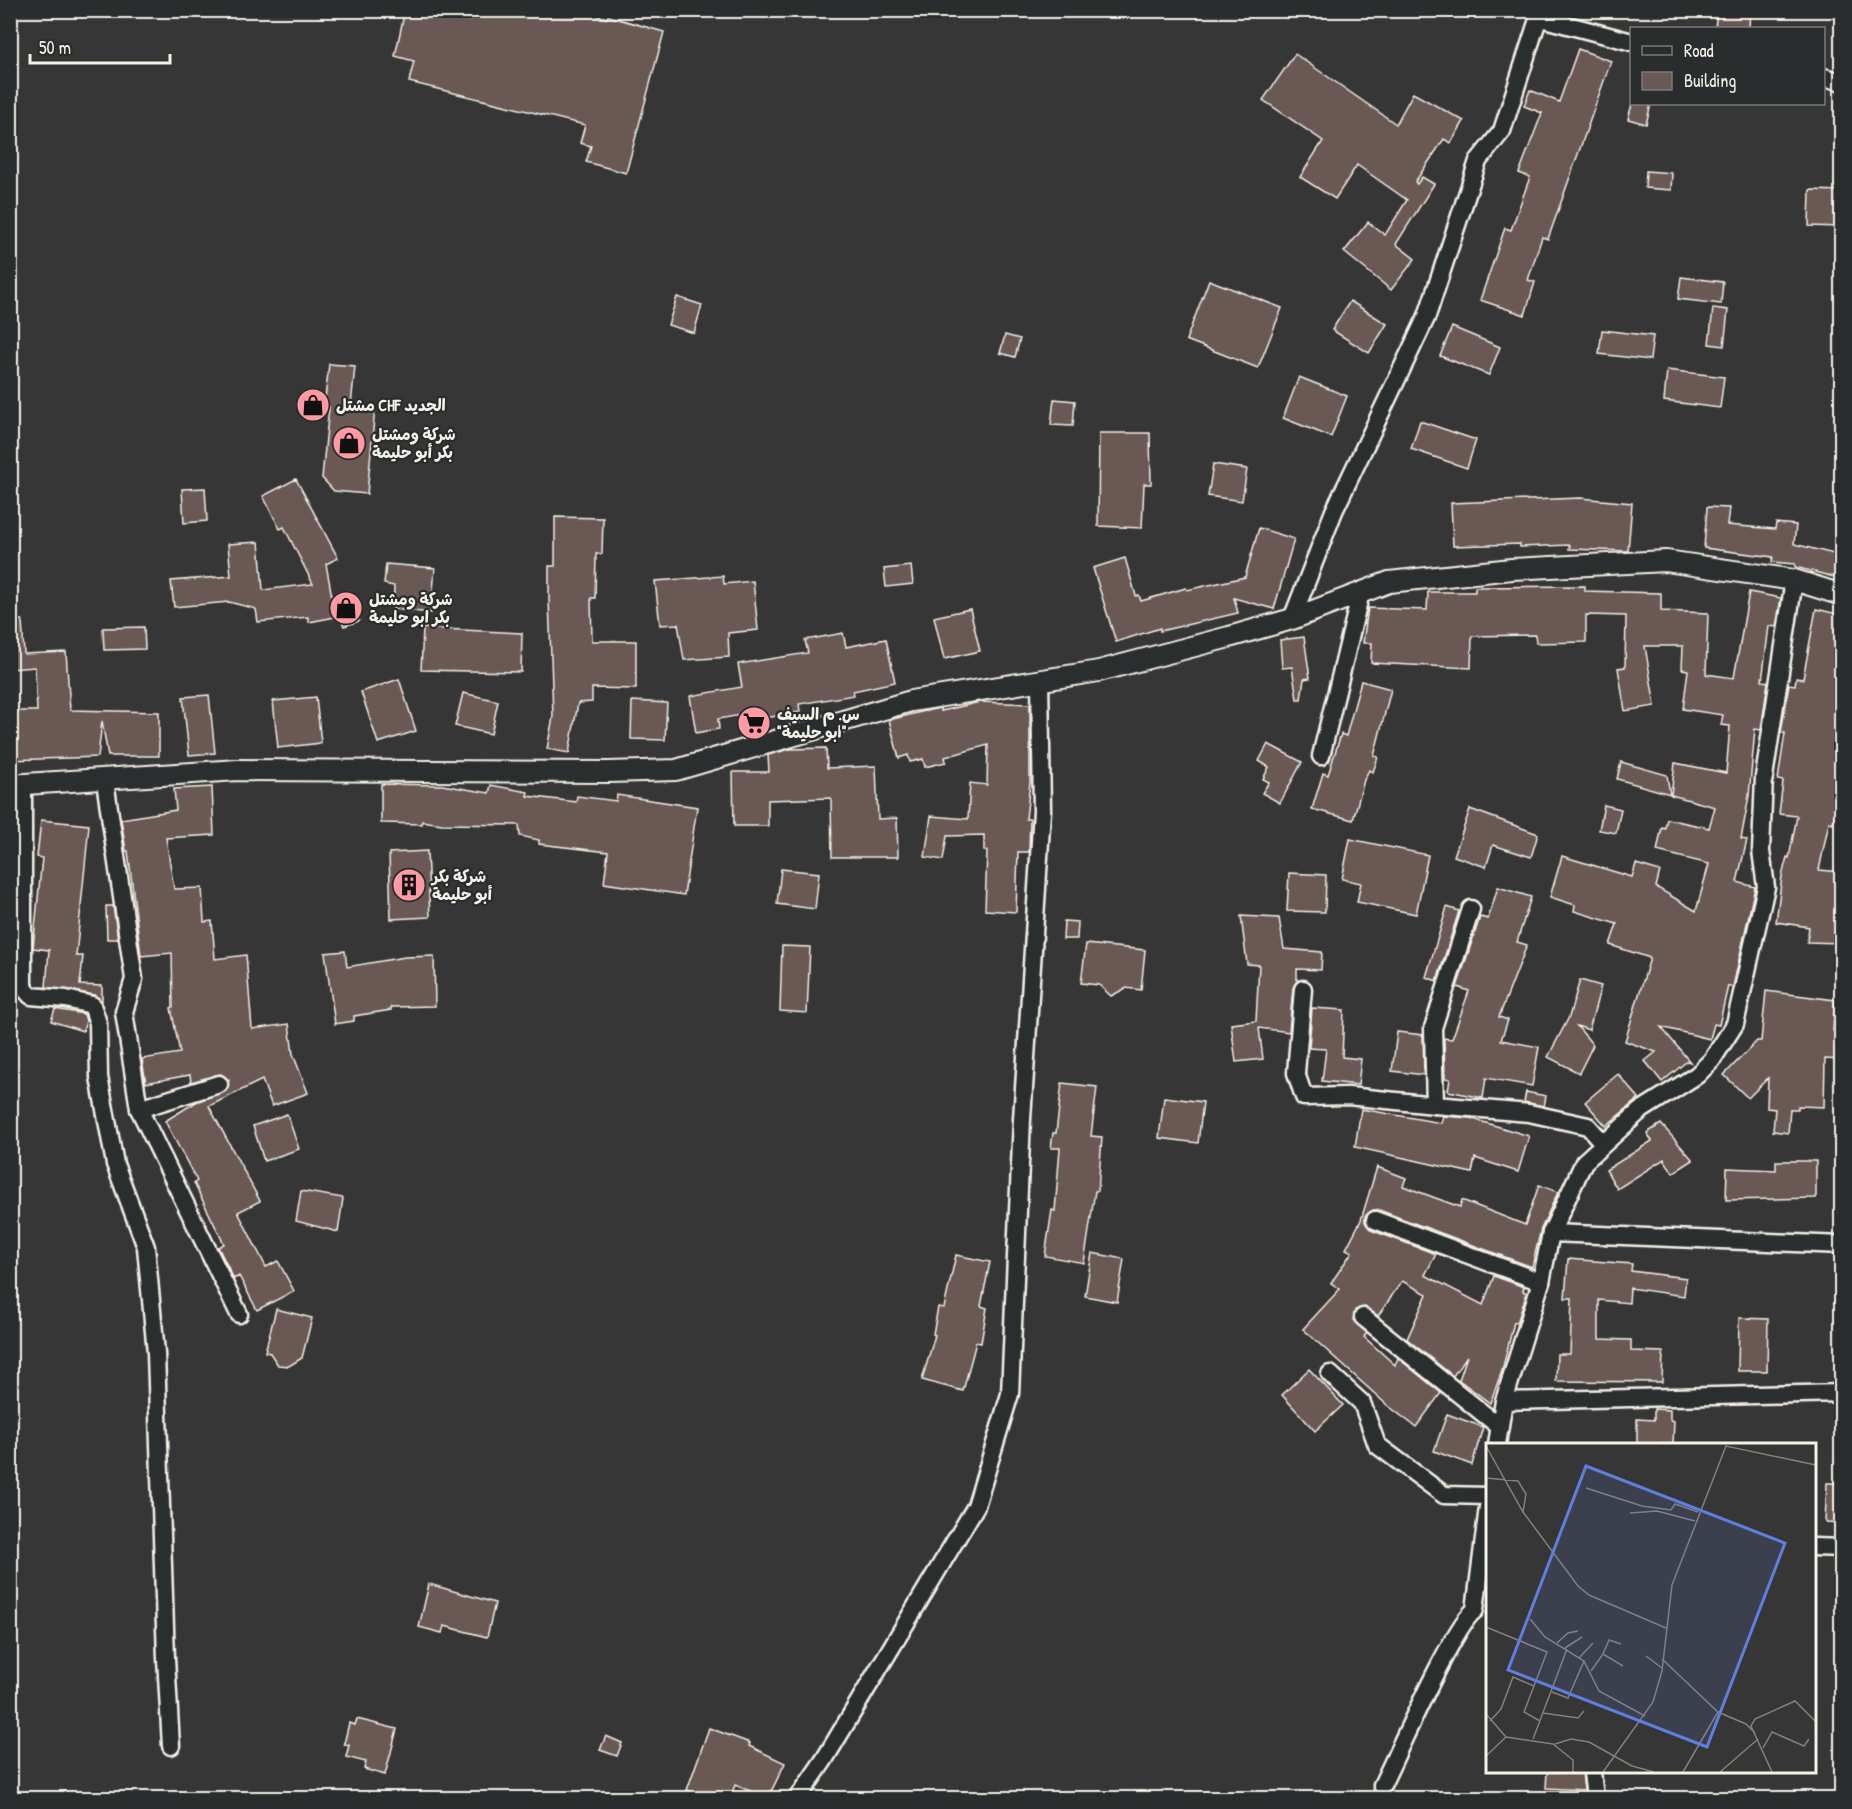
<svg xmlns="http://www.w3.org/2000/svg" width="1852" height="1809" font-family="'Patrick Hand','Playpen Sans Arabic',sans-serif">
<rect width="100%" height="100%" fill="#373636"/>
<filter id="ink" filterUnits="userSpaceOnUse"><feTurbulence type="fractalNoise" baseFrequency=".0167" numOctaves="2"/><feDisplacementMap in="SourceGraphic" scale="12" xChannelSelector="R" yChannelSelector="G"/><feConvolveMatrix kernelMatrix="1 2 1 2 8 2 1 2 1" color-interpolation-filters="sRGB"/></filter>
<g filter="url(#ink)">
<!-- building -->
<g fill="#6a5855" stroke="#f4f1e8" stroke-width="1.5">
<path d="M405 10H576L607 18 608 16 664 32 626 173 586 162 591 146 580 143 585 125 409 82 414 61 395 56Z"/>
<path d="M1717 10H1750L1749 28H1715Z"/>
<path d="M1578 49 1611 61 1548 239 1542 237 1528 280 1535 282 1525 315 1480 300 1505 228 1511 230 1530 177 1519 173 1542 113 1524 106 1530 90 1559 102Z"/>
<path d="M1295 54 1396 124 1413 93 1464 121 1451 143 1444 139 1415 182 1417 184 1422 177 1434 184 1396 244 1415 259 1391 290 1344 252 1368 222 1385 235 1407 200 1357 165 1335 199 1300 177 1323 141 1263 100Z"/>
<path d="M1632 104H1651L1646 124 1628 119Z"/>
<path d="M1646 171 1672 173 1671 190 1645 188Z"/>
<path d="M1810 190 1841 191 1840 227 1809 226Z"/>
<path d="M1681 277 1723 282 1721 304 1678 299Z"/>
<path d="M1209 280 1282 308 1258 368 1186 340Z"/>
<path d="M677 297 702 305 694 333 668 325Z"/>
<path d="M1350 301 1387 324 1369 353 1332 330Z"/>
<path d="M1713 308 1728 310 1724 346 1709 344Z"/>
<path d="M1452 327 1500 347 1489 375 1440 356Z"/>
<path d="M1602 330 1653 336 1650 360 1599 354Z"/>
<path d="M1005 335 1020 339 1015 357 1000 353Z"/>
<path d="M329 364 355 366 351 405 375 408 367 494 334 491 322 478 329 407H324Z"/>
<path d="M1667 370 1724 377 1720 408 1664 401Z"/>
<path d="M1299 377 1347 396 1331 437 1283 418Z"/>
<path d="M1054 399 1075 401 1073 426 1051 425Z"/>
<path d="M1420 421 1476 440 1467 468 1411 449Z"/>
<path d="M1099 433H1150L1151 484H1144L1142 528 1098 526Z"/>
<path d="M1213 464 1247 469 1242 501 1208 496Z"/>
<path d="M296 479 338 558 326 564 332 597 349 591 359 621 344 626 340 616 309 622 308 617 258 622 256 609 229 602 174 607 171 581 231 576 228 544 259 542 263 590 313 584 284 527 280 529 263 496Z"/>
<path d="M205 488 207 521 184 523 182 489Z"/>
<path d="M1580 498 1632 503 1628 551 1569 549 1570 545 1520 547V544L1453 546 1451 503Z"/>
<path d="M1707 507 1729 508 1727 525 1775 529 1776 523 1796 525 1794 544 1842 556V579L1795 567V564L1772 562 1773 557 1704 548Z"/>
<path d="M555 517 603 518 602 554H596L595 598H591L592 641H636V689L592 688V702L578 703 569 753 547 749 553 717 549 599V566H555Z"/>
<path d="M1259 528 1294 539 1274 609 1234 598 1238 613 1160 631V628L1116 642 1093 568 1125 558 1136 596 1139 595 1141 601 1186 588 1187 590 1245 577Z"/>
<path d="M386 564 435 568 431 613 393 609 394 586 384 584Z"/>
<path d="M911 566 913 584 886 587 884 569Z"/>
<path d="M723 576 724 584 753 581 758 630 728 633 729 657 684 660 678 624 660 625 655 581Z"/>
<path d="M1585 586V591L1661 593V611L1708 613 1706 674 1734 678 1749 592 1781 598 1776 627 1769 626 1762 681 1768 682 1761 730 1755 729 1749 796 1741 839 1747 840 1737 882 1755 887 1733 987 1728 986 1719 1025 1714 1024 1710 1039 1661 1027 1690 1062 1687 1061 1662 1082 1645 1061 1656 1052 1625 1041 1650 958 1610 945 1617 924 1574 911 1575 905 1550 897 1562 856 1632 877 1636 864 1660 871 1656 887 1696 911 1709 864 1657 851 1662 827 1665 828 1667 819 1709 828 1715 807 1671 795 1675 763 1726 773 1730 726 1721 725 1723 715 1683 709 1688 670 1682 669 1683 646H1645L1655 706 1625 711 1618 668 1625 667 1626 616 1586 615V642L1536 643 1535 635 1472 636 1471 668 1371 663 1372 643H1363L1368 608 1427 610 1428 592H1475V587Z"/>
<path d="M970 609 980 651 944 659 934 617Z"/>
<path d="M1816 609 1842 615V789H1839L1833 823 1829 822 1819 870 1842 872V943L1807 942 1809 927 1776 922 1782 876 1787 857 1789 858 1797 816 1779 814 1783 781 1778 780 1785 733H1781L1789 684 1795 685 1796 678 1803 679Z"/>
<path d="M10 620H22L24 654 66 652 70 710 159 712V756H108L102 721 98 757 10 760V711H37L35 667 10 669Z"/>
<path d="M144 627 145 649 104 650 103 628Z"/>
<path d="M423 628 522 633 521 672 421 670Z"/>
<path d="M843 633 846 647 886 639 895 682 853 691 854 695 799 704 800 712 747 721 746 714 718 719 719 729 696 733 690 696 742 687 738 664 808 653 805 640Z"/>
<path d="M1304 637 1310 678 1304 679 1301 699H1297L1292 667 1282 668 1280 640Z"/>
<path d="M399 679 416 731 378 743 361 692Z"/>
<path d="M1361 681 1391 689 1374 756 1378 757 1373 772 1369 770 1364 780 1353 820 1312 809 1323 773 1328 775 1341 734 1346 736Z"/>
<path d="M463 693 498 701 491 734 455 726Z"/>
<path d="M209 695 215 753 189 755 183 697Z"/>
<path d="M316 697 321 743 278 748 273 701Z"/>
<path d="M632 701 667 703 665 740 631 739Z"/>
<path d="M980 702 1030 704V782L1026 819H1030L1029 852H1018L1016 912 985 910 987 851H984V835L947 836 943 860 925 857 931 816 968 819 970 783 987 785 988 745 945 757 946 762 925 767 923 759 910 762 908 755 899 758 889 720 921 712 940 708 941 711Z"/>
<path d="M1268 744 1302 762 1280 803 1262 793 1269 782 1263 779 1269 767 1259 761Z"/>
<path d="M826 748 827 768 876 766 878 819 897 818 898 857H832L831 798 768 800V826H734L733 772H769L768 755 790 749Z"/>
<path d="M1621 762 1667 775 1670 794 1617 779Z"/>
<path d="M381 784 442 785 489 793 491 785 528 792 527 796 576 802 577 796 616 801 617 795 697 807 684 895 604 883 608 852 539 844V840L520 836 519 825 442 824 422 821V824L381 823Z"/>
<path d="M212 787 214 835 166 838 174 889 202 888 204 922 212 921 215 959 246 955 252 1029 289 1024 293 1054 308 1093 272 1106 262 1080 209 1106 260 1201 238 1212 266 1267 278 1261 294 1291 257 1310 239 1276 234 1279 218 1247 224 1244 194 1183 197 1181 165 1121 196 1102 226 1091 229 1080 221 1074 191 1082 190 1075 146 1083 142 1059 180 1053 171 1008 173 1007 172 953 141 956 128 851H126L121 819 176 810 174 789Z"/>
<path d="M1604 805 1621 809 1616 833 1599 830Z"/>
<path d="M1470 809 1538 834 1531 857 1493 845 1486 867 1454 856Z"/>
<path d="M41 820 89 825 76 956H83L80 985 102 986V1002L94 995 46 987 49 950 33 948 42 858 37 857Z"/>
<path d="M1350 839 1428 855 1416 914 1357 902 1361 883 1342 879Z"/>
<path d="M427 851 430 917 391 919 389 853Z"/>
<path d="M781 869 819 873 815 909 777 904Z"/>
<path d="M1289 873 1326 875 1325 912 1287 911Z"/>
<path d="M1498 887 1531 897 1517 942 1527 945 1499 1017 1508 1020 1501 1040 1539 1047 1532 1086 1486 1078 1483 1098 1448 1091 1450 1079 1445 1078 1444 1038 1452 1039 1469 991 1457 987 1480 917 1488 919Z"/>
<path d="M106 906H113L118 939H107Z"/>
<path d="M1447 907 1459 911 1437 981 1426 977Z"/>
<path d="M1241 916 1279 918 1284 949 1322 952 1321 970 1297 969V981L1293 988 1289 1032 1259 1028 1263 1059 1236 1062 1231 1024 1256 1021 1259 965 1247 964Z"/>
<path d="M1064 921 1078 922 1077 939H1063Z"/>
<path d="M1086 944 1145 950 1141 990 1126 988 1111 996 1099 985 1081 983Z"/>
<path d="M782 946 810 947 807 1013 780 1011Z"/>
<path d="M345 951 347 967 405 957 434 956 435 1006 391 1007V1010L354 1016V1021L335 1024 325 953Z"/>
<path d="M1580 980 1601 986 1589 1030 1577 1026 1593 1045 1579 1073 1548 1057 1569 1017Z"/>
<path d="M1766 991 1835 1000 1833 1031H1842V1060L1825 1059 1824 1107 1798 1106V1109H1790L1788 1133 1773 1131 1775 1109 1767 1108 1768 1078 1748 1098 1724 1075 1757 1041H1761Z"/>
<path d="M1312 1008 1344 1010 1342 1057 1361 1059 1358 1085 1322 1081 1326 1049 1309 1048Z"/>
<path d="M55 1009 84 1014 86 1021 83 1031 51 1021Z"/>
<path d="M1397 1032 1423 1035 1424 1075 1392 1071Z"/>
<path d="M1618 1074 1639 1098 1606 1126 1585 1102Z"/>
<path d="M1062 1083 1097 1087 1091 1136 1102 1137 1098 1191H1095L1084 1263 1045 1256 1052 1210 1055 1211 1060 1148H1051L1053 1133H1056Z"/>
<path d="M1526 1092 1546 1096 1544 1106 1524 1102Z"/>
<path d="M1164 1097 1203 1102 1198 1143 1159 1138Z"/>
<path d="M1361 1109 1441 1123 1443 1116 1470 1118 1529 1136 1518 1172 1475 1158 1472 1173 1355 1147Z"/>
<path d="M287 1114 299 1149 264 1161 253 1126Z"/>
<path d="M1661 1124 1693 1160 1673 1173 1664 1159 1617 1189 1606 1170 1652 1141 1647 1133Z"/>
<path d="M1776 1161H1816V1198L1726 1200 1727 1168 1776 1170Z"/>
<path d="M1377 1167 1406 1178 1403 1186 1460 1207 1462 1200 1525 1225 1539 1185 1558 1192 1541 1229 1532 1267 1379 1210H1373L1365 1216V1222L1371 1230 1436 1254 1425 1275 1483 1305 1494 1276 1524 1287 1523 1291 1527 1293 1517 1323 1514 1322 1502 1371 1490 1403 1459 1380 1467 1356 1453 1376 1407 1339 1427 1294 1402 1281 1378 1316 1365 1307 1355 1310 1353 1320 1367 1333 1364 1337 1395 1365 1398 1358 1441 1393 1416 1427 1387 1405 1303 1329 1340 1289 1331 1283 1352 1252 1346 1249 1361 1220Z"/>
<path d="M301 1191 343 1198 338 1232 296 1221Z"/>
<path d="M1092 1253 1124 1259 1117 1302 1085 1296Z"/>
<path d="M956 1255 990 1262 981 1306 987 1308 981 1343 976 1342 963 1391 922 1380 935 1335 933 1334 938 1307 944 1308Z"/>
<path d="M1568 1259 1632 1264 1631 1271 1686 1278 1684 1296 1630 1288 1629 1303 1599 1300V1339L1631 1340V1351L1663 1352 1662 1382 1556 1381 1557 1354H1570L1572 1298H1565Z"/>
<path d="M276 1309 312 1318 302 1358 289 1366 278 1365 270 1353 265 1352Z"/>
<path d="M1739 1318 1768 1319 1767 1371H1738Z"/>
<path d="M1309 1369 1343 1405 1315 1431 1282 1395Z"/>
<path d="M1654 1409 1670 1410V1420L1674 1421 1673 1444H1637V1419L1654 1420Z"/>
<path d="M1447 1414 1483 1427 1472 1465 1434 1451Z"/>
<path d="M1827 1483H1842V1523L1825 1522Z"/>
<path d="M429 1584 495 1603 487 1637 444 1626 442 1633 419 1627Z"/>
<path d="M357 1719 397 1729 385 1775 364 1769 366 1762 346 1757 349 1745 344 1744 349 1723 355 1725Z"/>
<path d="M709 1728 750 1743 749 1746 785 1763 768 1798 735 1785 730 1798H710L687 1790Z"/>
<path d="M606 1736 622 1743 617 1756 600 1750Z"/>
<path d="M1547 1772H1582L1584 1790 1546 1788Z"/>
</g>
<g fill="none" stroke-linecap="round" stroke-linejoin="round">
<defs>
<g id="minor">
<path d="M1541 18 1632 42"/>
<path d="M1824 77 1842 82"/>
<path d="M1292 619 1334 511 1427 316 1478 161 1502 131 1541 10"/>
<path d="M1321 756 1361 592"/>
<path d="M105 781 134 979 124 1012 139 1109 239 1314"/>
<path d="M23 785V987L31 996 66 999 92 1005 98 1023 99 1077 115 1164 146 1247 156 1353 166 1658 171 1746"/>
<path d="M1471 909 1433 1028 1435 1105 1529 1113 1588 1126 1603 1143"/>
<path d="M1303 989 1296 1073 1304 1097 1348 1096 1435 1105"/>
<path d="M139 1109 219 1084"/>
<path d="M1375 1220 1541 1282"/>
<path d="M1551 1233 1842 1245"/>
<path d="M1363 1317 1500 1427"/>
<path d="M1330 1374 1362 1403 1377 1445 1444 1495 1488 1496"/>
<path d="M1504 1401 1842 1393"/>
<path d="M1497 1444 1504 1401 1541 1282 1551 1233 1584 1162 1640 1111 1697 1075 1712 1060 1735 1024 1766 887 1761 851 1764 777 1794 580"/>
<path d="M1814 1547 1842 1548"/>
<path d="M1592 1772 1595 1798"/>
<path d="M1382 1785C1397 1755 1454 1624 1475 1610L1488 1507"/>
<path d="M798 1798 824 1760 976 1506 1010 1394 1022 1119 1042 811 1040 679"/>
</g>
<path id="tertiary" d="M10 785 238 770 609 772 676 770 911 701 1099 671 1229 637 1292 619 1389 582 1512 569 1666 561 1794 580 1842 595"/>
</defs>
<!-- minor casing -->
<use href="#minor" stroke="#f4f1e8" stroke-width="21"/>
<!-- tertiary casing -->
<use href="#tertiary" stroke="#f4f1e8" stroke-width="24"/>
<!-- minor -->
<use href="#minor" stroke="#2a2d2e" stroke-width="16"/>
<!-- tertiary -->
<use href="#tertiary" stroke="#2a2d2e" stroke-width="20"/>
</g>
</g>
<!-- icons -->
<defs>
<symbol id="shop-disc" viewBox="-11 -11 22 22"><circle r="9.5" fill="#ff9aa2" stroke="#2a2d2e"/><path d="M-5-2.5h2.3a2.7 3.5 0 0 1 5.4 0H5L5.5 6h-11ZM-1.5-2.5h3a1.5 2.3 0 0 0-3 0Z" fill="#111"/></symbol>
<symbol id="supermarket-disc" viewBox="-11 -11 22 22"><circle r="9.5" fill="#ff9aa2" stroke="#2a2d2e"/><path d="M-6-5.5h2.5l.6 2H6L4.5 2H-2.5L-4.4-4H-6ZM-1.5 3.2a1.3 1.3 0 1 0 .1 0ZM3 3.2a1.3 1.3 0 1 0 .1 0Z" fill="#111"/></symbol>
<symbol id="building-disc" viewBox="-11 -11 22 22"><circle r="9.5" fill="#ff9aa2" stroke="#2a2d2e"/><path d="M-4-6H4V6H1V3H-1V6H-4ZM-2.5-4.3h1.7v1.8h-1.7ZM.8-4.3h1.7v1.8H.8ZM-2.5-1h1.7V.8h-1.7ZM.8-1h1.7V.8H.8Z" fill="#111"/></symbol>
</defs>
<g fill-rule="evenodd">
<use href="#shop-disc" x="294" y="386" width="38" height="38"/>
<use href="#shop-disc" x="330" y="424" width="38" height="38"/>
<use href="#shop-disc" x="327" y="589" width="38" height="38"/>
<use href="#supermarket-disc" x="735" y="704" width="38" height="38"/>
<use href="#building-disc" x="390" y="866" width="38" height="38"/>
</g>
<g text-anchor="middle" stroke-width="4.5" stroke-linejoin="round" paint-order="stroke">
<!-- poi labels -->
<g font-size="16" font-weight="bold" fill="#f4f1e8" stroke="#2a2d2e" text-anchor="start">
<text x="336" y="411">مشتل CHF الجديد</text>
<text x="372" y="440">شركة ومشتل<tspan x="372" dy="18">بكر أبو حليمة</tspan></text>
<text x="369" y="605">شركة ومشتل<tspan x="369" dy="18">بكر ابو حليمة</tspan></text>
<text x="777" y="720">س. م السيف<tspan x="777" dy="18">"ابو حليمة"</tspan></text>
<text x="432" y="882">شركة بكر<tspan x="432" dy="18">أبو حليمة</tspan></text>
</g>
</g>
<!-- overview -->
<g transform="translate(1486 1443)">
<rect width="330" height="330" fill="#373636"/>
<path fill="none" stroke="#83817d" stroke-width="1.5" d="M0 3 37 69 92 143 103 152 180 185M0 35 32 38 40 51 37 69M100 45 156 63 185 67 189 61 212 69M144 70 171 68 209 78M44 176 59 194 98 218 113 248 159 273M0 184 61 209 38 269 54 278M71 200 82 190 92 188M79 205 96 194M117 211 123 197 135 201M160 213 176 225M93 215 107 200M176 216 232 269 260 281 269 290M105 228 117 211 137 223M66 249 82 255 98 218M57 270 92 275 98 268M0 271 20 294 67 301 87 317V329M4 278 15 266 27 234 48 243M47 296 81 206M69 301 85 296 103 299 146 323M277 305 286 289 318 303 323 296M0 313 20 294M146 323 168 329M117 329 167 259 176 228 186 142 240 3 330 22M197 329 232 269M234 329 272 296M286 329 265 283 269 276 309 258 330 279"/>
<path fill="#5e7fdd" fill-opacity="0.15" stroke="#5e7fdd" stroke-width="3" d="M100 23 299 100 221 304 22 227Z"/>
<rect width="330" height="330" fill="none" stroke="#f4f1e8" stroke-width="3"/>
</g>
<!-- margin -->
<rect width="1852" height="1809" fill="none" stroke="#2a2d2e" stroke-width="36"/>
<rect x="18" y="18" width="1816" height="1773" fill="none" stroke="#f4f1e8" stroke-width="2" filter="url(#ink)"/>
<!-- legend -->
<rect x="1630" y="27" width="195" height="78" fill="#2a2d2e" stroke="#7b7b78" stroke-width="1.5"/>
<rect x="1642" y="46" width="30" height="9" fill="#2a2d2e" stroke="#7b7b78" stroke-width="1.5"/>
<text x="1684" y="57" font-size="18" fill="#f4f1e8">Road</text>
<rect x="1642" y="72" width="30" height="18" fill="#6a5855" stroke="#7b7b78" stroke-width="1.5"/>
<text x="1684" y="87" font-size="18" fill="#f4f1e8">Building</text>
<!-- scale -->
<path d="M30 54v9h140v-9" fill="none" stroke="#f4f1e8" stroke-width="3"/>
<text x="39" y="54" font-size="18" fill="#f4f1e8" stroke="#2a2d2e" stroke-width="4.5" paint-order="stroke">50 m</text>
</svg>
